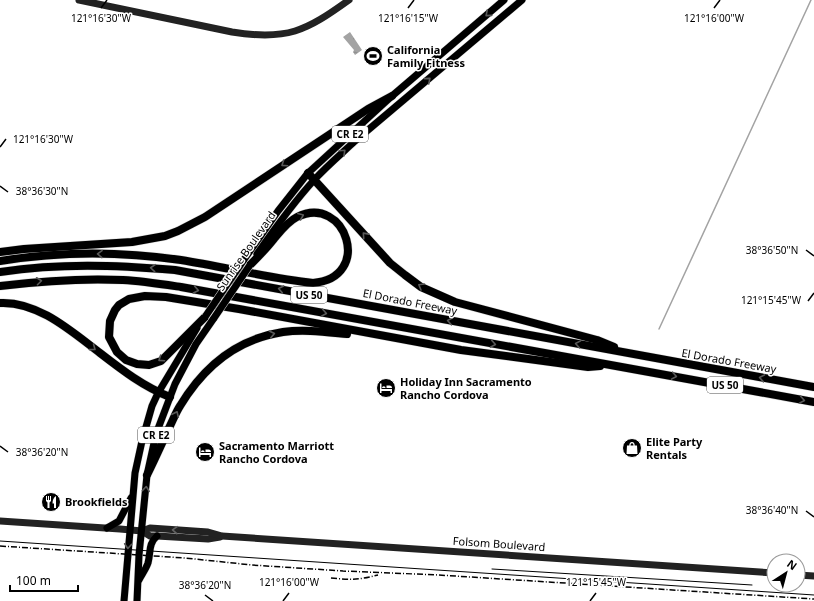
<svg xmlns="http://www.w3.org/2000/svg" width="814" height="601" font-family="'Noto Sans',sans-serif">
<defs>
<pattern id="water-ripples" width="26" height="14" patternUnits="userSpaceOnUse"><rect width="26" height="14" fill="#a3a3a3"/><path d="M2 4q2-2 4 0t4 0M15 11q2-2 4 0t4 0" fill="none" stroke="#8b8b8b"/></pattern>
</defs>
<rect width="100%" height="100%" fill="#fff"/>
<!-- water -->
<path fill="url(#water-ripples)" d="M350 32 362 50 355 55 353 52 354 50 343 37Z"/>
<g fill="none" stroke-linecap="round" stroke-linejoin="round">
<!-- stream -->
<path stroke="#a3a3a3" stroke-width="1.5" d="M659 329 811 0"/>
<defs>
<g id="primary">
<path d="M257 254C275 228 293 203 315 179 327 166 341 154 355 141L522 0"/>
<path d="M243 261 278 211 308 173 392 96 504 0"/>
<path d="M107 528 119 521 131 498"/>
<path d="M139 580C142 574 146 569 148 563 151 552 148 544 157 536"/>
<path d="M124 601 135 473 142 441 152 406 158 393 197 328"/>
<path d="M137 601 139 555 147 475 156 434 175 384 196 344 214 318"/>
</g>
<g id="highway">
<path d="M308 173 390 263 405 275 421 287 455 302 597 340 614 347"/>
<path d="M0 252 24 249 132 242 165 236 178 231 205 217 368 109 392 96"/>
<path d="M0 261C60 251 120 251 181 260 225 267 268 278 313 283 374 278 346 193 297 217 287 222 280 232 273 240 266 249 258 257 250 265"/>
<path d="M0 272C60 263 115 265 175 270L814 387"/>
<path d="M0 286C41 281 81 278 123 280 142 281 161 284 181 287L814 402"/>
<path d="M0 303C38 301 72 332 100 353 122 370 144 387 170 397"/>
<path d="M205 317 161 361 149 365 137 364 126 360 117 352 109 337 110 321 115 310 119 305 129 299 145 296 166 297 239 309 461 350 588 367 600 366"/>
<path d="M147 475C155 459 162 443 169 428 173 420 176 412 180 406 204 366 237 339 283 332 304 329 326 332 347 334"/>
</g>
</defs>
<!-- primary casing -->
<use href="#primary" stroke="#dbdbdb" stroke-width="8"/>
<!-- highway casing -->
<use href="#highway" stroke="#dbdbdb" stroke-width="9"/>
<!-- secondary -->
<g stroke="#222" stroke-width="7">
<path d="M79 0 232 32C287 41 306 31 349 0"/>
<path d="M0 521 120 529 142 531 150 536H157L208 539 220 537"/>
<path d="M142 531 150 528 208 532 222 536 774 573"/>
<path d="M798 575 814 576"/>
</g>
<!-- primary -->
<use href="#primary" stroke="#000" stroke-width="7"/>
<!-- highway -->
<use href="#highway" stroke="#000" stroke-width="8"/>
<!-- tram -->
<g stroke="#000" stroke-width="1">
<path d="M0 541 814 595"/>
<path d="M492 569 752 585"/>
</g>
<!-- rail -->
<g stroke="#000" stroke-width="1.5" stroke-dasharray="6 2 1 2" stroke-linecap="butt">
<path d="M0 546 185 558 252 565 343 571 439 575 814 599"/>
<path d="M331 578C351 580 358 580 378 575"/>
</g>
<defs>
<g id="primary-bridge">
<path d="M205 317 243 261"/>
<path d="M214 318 250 265"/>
</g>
</defs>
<!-- primary-bridge casing -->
<use href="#primary-bridge" stroke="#dbdbdb" stroke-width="8" stroke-linecap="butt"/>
<!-- primary-bridge -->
<use href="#primary-bridge" stroke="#000" stroke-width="7"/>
</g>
<!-- one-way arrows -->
<defs><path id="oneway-chevron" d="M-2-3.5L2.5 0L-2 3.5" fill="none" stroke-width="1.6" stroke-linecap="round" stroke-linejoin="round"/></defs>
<g stroke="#595959">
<use href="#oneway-chevron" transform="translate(488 14) rotate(139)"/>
<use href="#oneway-chevron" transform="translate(428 80) rotate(-40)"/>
<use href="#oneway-chevron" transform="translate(343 152) rotate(-43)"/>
<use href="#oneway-chevron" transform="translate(284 164) rotate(146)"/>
<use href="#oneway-chevron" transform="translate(301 216) rotate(-22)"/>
<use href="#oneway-chevron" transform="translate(365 235) rotate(-132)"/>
<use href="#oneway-chevron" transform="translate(100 254) rotate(-179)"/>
<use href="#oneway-chevron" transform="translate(153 268) rotate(-175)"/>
<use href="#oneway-chevron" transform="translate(39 281) rotate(-7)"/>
<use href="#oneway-chevron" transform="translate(421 286) rotate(-150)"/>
<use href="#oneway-chevron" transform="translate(281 289) rotate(-169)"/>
<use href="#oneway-chevron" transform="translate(196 290) rotate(11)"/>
<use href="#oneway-chevron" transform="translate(324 313) rotate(10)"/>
<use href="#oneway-chevron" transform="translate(450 321) rotate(-170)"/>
<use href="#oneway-chevron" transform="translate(272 334) rotate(-13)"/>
<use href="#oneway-chevron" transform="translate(493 344) rotate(10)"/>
<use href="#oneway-chevron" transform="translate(578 344) rotate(-170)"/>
<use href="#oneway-chevron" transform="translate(93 348) rotate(37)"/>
<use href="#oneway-chevron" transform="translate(161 359) rotate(146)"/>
<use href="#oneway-chevron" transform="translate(674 376) rotate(10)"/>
<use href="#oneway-chevron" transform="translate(762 378) rotate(-170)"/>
<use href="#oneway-chevron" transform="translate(802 400) rotate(10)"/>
<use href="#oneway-chevron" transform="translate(176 414) rotate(-65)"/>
<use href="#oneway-chevron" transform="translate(146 489) rotate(-84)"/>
<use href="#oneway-chevron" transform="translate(128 546) rotate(94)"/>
</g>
<use stroke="#646464" href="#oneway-chevron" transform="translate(175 530) rotate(-176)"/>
<!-- ticks -->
<path fill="none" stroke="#000" stroke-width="1.5" d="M101 8 107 0M408 8 414 0M714 8 720 0M0 147 6 139M0 186 8 192M806 250 814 256M808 301 814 293M0 446 8 452M806 511 814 517M205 595 213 601M283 601 289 593M590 601 596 593"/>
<!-- icons -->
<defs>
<symbol id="stadium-disc" viewBox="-11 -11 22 22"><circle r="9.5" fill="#000" stroke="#fff"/><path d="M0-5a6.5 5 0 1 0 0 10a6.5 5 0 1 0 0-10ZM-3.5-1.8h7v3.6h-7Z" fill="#fff"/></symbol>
<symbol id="hotel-disc" viewBox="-11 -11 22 22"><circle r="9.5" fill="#000" stroke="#fff"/><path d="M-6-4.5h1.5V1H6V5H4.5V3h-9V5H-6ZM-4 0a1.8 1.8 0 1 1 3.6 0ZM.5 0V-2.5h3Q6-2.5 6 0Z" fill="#fff"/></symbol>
<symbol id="shop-disc" viewBox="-11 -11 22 22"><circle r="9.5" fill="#000" stroke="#fff"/><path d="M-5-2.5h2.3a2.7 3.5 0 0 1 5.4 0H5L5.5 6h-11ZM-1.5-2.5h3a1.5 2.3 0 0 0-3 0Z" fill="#fff"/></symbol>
<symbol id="restaurant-disc" viewBox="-11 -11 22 22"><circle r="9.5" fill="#000" stroke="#fff"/><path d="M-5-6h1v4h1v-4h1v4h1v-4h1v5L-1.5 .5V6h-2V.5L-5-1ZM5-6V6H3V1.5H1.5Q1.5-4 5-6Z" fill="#fff"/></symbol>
</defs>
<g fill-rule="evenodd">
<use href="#stadium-disc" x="362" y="45" width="22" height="22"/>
<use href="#hotel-disc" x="375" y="377" width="22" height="22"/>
<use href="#shop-disc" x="621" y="437" width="22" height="22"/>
<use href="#hotel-disc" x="194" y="441" width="22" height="22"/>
<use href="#restaurant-disc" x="40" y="491" width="22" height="22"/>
</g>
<g text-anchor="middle" stroke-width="3" stroke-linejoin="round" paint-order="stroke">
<!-- shield labels -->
<g fill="#fff" stroke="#4c4c4c" stroke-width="1">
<rect x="332" y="126" width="36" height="16" rx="3"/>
<rect x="291" y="287" width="36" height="16" rx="3"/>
<rect x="707" y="377" width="36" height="16" rx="3"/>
<rect x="138" y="427" width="36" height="16" rx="3"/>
</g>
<g font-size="10" font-weight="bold" fill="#000">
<text x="350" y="138">CR E2</text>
<text x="309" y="299">US 50</text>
<text x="725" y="389">US 50</text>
<text x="156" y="439">CR E2</text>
</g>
<!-- poi labels -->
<g font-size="11" font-weight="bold" fill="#000" stroke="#fff" text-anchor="start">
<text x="387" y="54">California<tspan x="387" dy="13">Family Fitness</tspan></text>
<text x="400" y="386">Holiday Inn Sacramento<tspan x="400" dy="13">Rancho Cordova</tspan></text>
<text x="646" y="446">Elite Party<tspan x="646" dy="13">Rentals</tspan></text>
<text x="219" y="450">Sacramento Marriott<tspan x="219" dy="13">Rancho Cordova</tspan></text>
<text x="65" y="506">Brookfields</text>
</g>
<!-- street labels -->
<g font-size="11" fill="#000" stroke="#fff">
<text transform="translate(246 251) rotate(-55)" y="4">Sunrise Boulevard</text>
<text transform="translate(410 302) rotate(11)" y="4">El Dorado Freeway</text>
<text transform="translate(729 361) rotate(10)" y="4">El Dorado Freeway</text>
<text transform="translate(499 544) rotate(4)" y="4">Folsom Boulevard</text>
</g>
</g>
<g font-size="10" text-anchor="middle" fill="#000" stroke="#fff" stroke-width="3" stroke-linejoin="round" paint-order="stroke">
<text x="101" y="22">121°16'30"W</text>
<text x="408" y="22">121°16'15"W</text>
<text x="714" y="22">121°16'00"W</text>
<text x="43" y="143">121°16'30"W</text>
<text x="42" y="195">38°36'30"N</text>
<text x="772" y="254">38°36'50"N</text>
<text x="771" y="304">121°15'45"W</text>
<text x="42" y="456">38°36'20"N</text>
<text x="772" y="514">38°36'40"N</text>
<text x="289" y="586">121°16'00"W</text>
<text x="596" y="586">121°15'45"W</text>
<text x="205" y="589">38°36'20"N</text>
</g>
<!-- north arrow -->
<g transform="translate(786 573) rotate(36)"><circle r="19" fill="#ffffff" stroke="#999999"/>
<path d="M0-3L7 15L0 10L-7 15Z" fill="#000000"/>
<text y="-6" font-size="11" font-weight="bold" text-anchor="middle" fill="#000000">N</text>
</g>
<!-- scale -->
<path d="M10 585v6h68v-6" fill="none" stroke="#000000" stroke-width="2"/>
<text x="16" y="585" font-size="12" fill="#000000" stroke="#ffffff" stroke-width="3" paint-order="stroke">100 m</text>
</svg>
